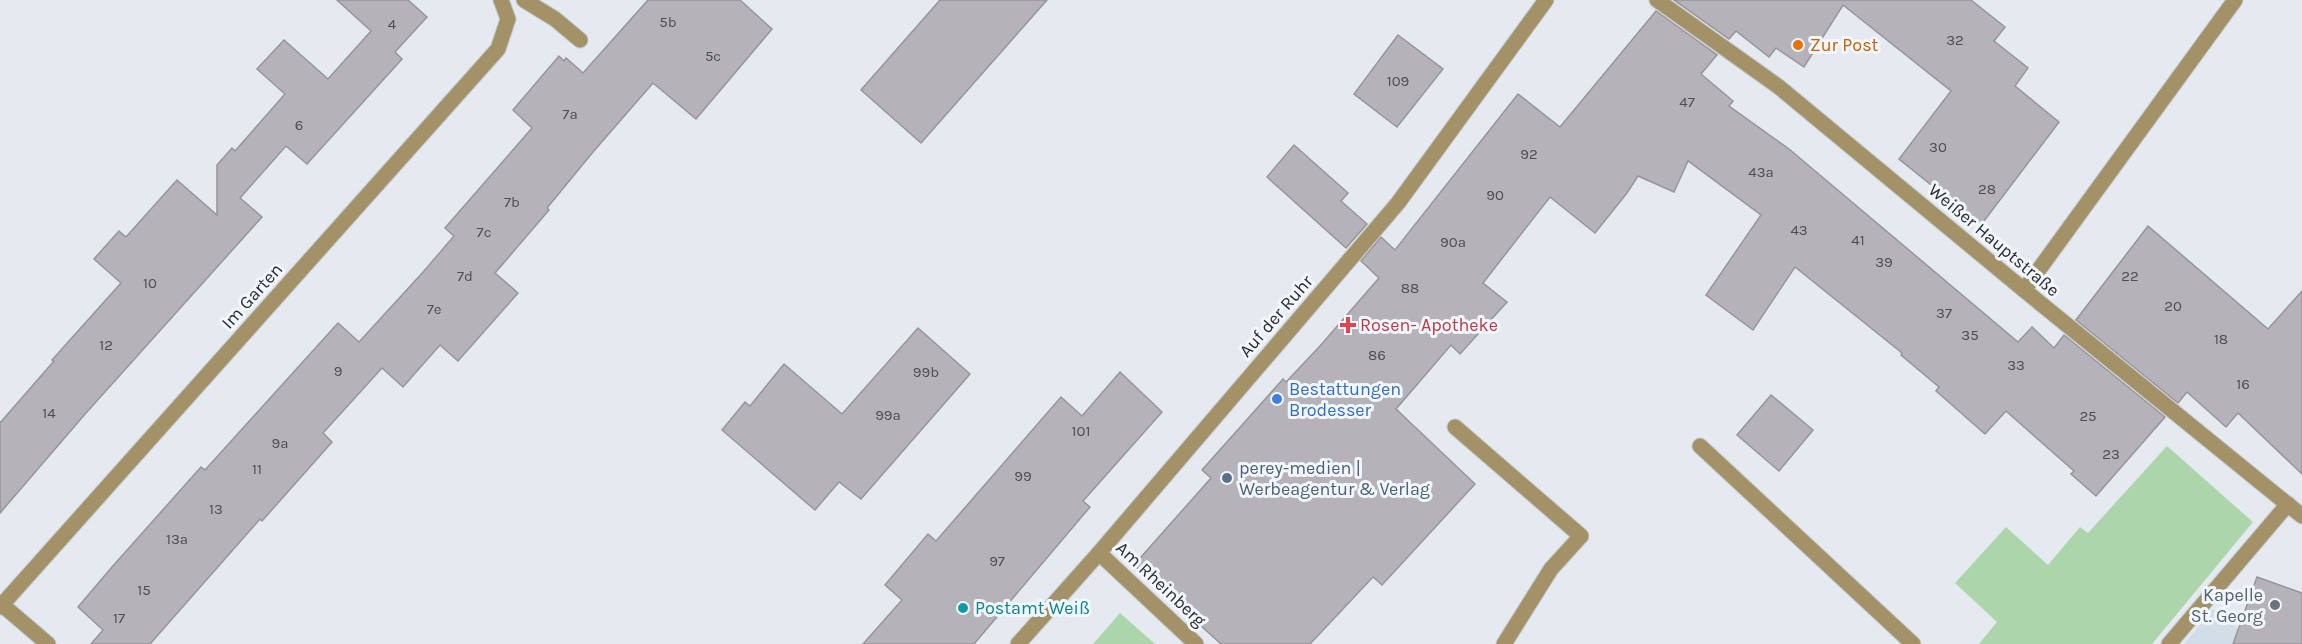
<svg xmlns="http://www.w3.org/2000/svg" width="2302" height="644" font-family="Karla,sans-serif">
<rect width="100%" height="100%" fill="#e4eaef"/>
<!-- built -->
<path fill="#d1dde7" d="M2213 609 2258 644H2184Z"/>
<!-- green -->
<g fill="#acd5ab">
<path d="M2167 446 2253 522 2152 644H1979L1997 622 1955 583 2006 527 2048 565 2080 527 2088 533Z"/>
<path d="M1120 613 1155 644H1093Z"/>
</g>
<!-- building -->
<g fill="#b5b3b9" stroke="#97949a" stroke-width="1.5">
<path d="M337 0H408L427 17 395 52 402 59 307 164 286 146 240 198 262 217 86 413 0 513V423L54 361 52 360 121 283 94 259 119 231 126 237 177 180 217 215V165L232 148 235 151 285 94 257 69 284 40 328 79 371 31Z"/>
<path d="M648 0H740L772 29 696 119 653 83 593 152 547 208 549 210 495 273 518 293 458 361 440 345 403 387 382 368 323 433 332 442 262 521 260 519 150 644H91L103 630 78 607 112 567 201 467 205 470 338 323 359 342 424 271 454 236 445 228 532 128 513 110 559 56 564 61 566 58 583 73Z"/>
<path d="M940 0H1047L921 143 861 90Z"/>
<path d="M1674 0H1971L2005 27 1994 41 2028 68 2015 86 2059 122 1981 225 1899 159 1951 91 1843 5 1804 67 1776 48 1769 57 1736 31 1729 39Z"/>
<path d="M1656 11 1717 55 1701 74 1733 101 1729 106 1789 149 2018 342 2032 327 2054 348 2064 335 2165 417 2096 496 2071 474 2074 471 2006 411 1985 434 1936 391 1939 387 1901 355 1902 353 1795 267 1753 330 1706 295 1761 215 1688 161 1674 192 1638 176 1627 193 1595 233 1550 197 1483 283 1507 302 1460 354 1451 345 1396 409 1475 484 1382 585 1373 577 1310 644H1221L1134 565 1211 478 1202 470 1283 379 1286 382 1320 346 1379 278 1361 261 1381 237 1395 250 1518 94 1560 127Z"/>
<path d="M1398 35 1443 69 1397 127 1354 94Z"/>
<path d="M1294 145 1348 193 1341 201 1367 224 1346 248 1267 177Z"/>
<path d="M2148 226 2268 329 2302 291V474L2238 413 2226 427 2187 392 2178 403 2076 320Z"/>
<path d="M918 328 970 374 861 499 839 482 815 510 722 430 745 402 750 406 784 364 842 414Z"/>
<path d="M1120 372 1162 412 1083 501 1090 507 974 644H863L902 600 885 585 928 534 936 541 1061 397 1082 416Z"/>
<path d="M1771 395 1813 430 1779 471 1737 435Z"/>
<path d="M2257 577 2302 593V644H2233Z"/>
</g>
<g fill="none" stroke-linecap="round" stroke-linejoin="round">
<defs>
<g id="lane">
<path d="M524 0 555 19 580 40"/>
<path d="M2024 290 2235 0"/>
<path d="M1455 427 1581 536 1551 569 1504 644"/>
<path d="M1700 446 1913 644"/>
<path d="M2169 644 2288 504"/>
</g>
<g id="street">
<path d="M1657 0 1779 87 2024 290 2302 516"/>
<path d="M1099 553 1196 644"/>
<path d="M0 603 48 644"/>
<path d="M0 607 498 49 508 19 501 0"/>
<path d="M1018 644 1099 553 1398 203 1546 0"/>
</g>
</defs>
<!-- lane casing -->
<use href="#lane" stroke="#c2c8cc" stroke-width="17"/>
<!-- street casing -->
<use href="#street" stroke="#c2c8cc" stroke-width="17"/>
<!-- lane -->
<use href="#lane" stroke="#a39168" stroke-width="15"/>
<!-- street -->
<use href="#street" stroke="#a39168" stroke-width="15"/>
</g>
<!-- markers -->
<circle fill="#e8710a" stroke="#f1f7fc" stroke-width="2" cx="1798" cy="45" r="6"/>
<path fill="#e0444e" stroke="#f1f7fc" stroke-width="2" d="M1345 316h6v6h6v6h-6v6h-6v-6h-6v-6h6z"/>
<circle fill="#3f7fe0" stroke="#f1f7fc" stroke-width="2" cx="1277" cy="399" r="6"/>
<circle fill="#5c6f8a" stroke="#f1f7fc" stroke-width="2" cx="1227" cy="478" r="6"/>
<circle fill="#6b7280" stroke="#f1f7fc" stroke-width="2" cx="2275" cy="605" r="6"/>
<circle fill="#0f9aa8" stroke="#f1f7fc" stroke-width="2" cx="963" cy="608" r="6"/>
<g text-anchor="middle" stroke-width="6" stroke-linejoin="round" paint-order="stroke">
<!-- number labels -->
<g font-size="15" fill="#4c4e50">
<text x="668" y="27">5b</text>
<text x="392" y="29">4</text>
<text x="1955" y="45">32</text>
<text x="713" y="61">5c</text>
<text x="1398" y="86">109</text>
<text x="1687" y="107">47</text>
<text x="570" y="119">7a</text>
<text x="299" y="130">6</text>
<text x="1938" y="152">30</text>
<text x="1529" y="159">92</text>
<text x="1761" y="177">43a</text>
<text x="1987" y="194">28</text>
<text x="1495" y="200">90</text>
<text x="512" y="207">7b</text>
<text x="1799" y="235">43</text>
<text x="484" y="237">7c</text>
<text x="1858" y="245">41</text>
<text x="1453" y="247">90a</text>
<text x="1884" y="267">39</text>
<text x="465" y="281">7d</text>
<text x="2130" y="281">22</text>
<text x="150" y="288">10</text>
<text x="1410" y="293">88</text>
<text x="2173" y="311">20</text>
<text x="434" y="314">7e</text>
<text x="1944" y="318">37</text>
<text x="1970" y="340">35</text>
<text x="2221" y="344">18</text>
<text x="106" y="350">12</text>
<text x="1377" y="360">86</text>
<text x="2016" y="370">33</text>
<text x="338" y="376">9</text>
<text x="926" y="377">99b</text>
<text x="2243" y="389">16</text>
<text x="49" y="418">14</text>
<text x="888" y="420">99a</text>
<text x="2088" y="421">25</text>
<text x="1081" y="436">101</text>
<text x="280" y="448">9a</text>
<text x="2111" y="459">23</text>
<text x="257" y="474">11</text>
<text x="1023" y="481">99</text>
<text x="216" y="514">13</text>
<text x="177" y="544">13a</text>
<text x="997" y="566">97</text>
<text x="144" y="595">15</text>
<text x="119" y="623">17</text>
</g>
<!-- food labels -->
<g font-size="18" fill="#c56008" stroke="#f1f7fc" text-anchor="start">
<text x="1810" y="51">Zur Post</text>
</g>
<!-- street labels -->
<g font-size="18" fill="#292c2d" stroke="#f1f7fc">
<text transform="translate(1994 240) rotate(40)" y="6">Weißer Hauptstraße</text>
<text transform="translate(252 296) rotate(-48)" y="6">Im Garten</text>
<text transform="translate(1276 316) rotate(-49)" y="6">Auf der Ruhr</text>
<text transform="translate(1161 584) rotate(43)" y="6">Am Rheinberg</text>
</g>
<!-- health labels -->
<g font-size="18" fill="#be3a42" stroke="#f1f7fc" text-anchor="start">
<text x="1360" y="331">Rosen- Apotheke</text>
</g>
<!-- shop labels -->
<g font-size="18" fill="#366cbe" stroke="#f1f7fc" text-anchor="start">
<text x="1289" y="395">Bestattungen<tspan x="1289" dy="21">Brodesser</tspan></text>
</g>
<!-- service labels -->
<g font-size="18" fill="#4e5e75" stroke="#f1f7fc" text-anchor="start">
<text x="1239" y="474">perey-medien |<tspan x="1239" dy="21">Werbeagentur &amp; Verlag</tspan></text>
</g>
<!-- worship labels -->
<g font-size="18" fill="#5b616d" stroke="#f1f7fc" text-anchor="end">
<text x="2263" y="601">Kapelle<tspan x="2263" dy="21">St. Georg</tspan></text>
</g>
<!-- culture labels -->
<g font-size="18" fill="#0d838f" stroke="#f1f7fc" text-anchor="start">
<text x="975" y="614">Postamt Weiß</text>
</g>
</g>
</svg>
